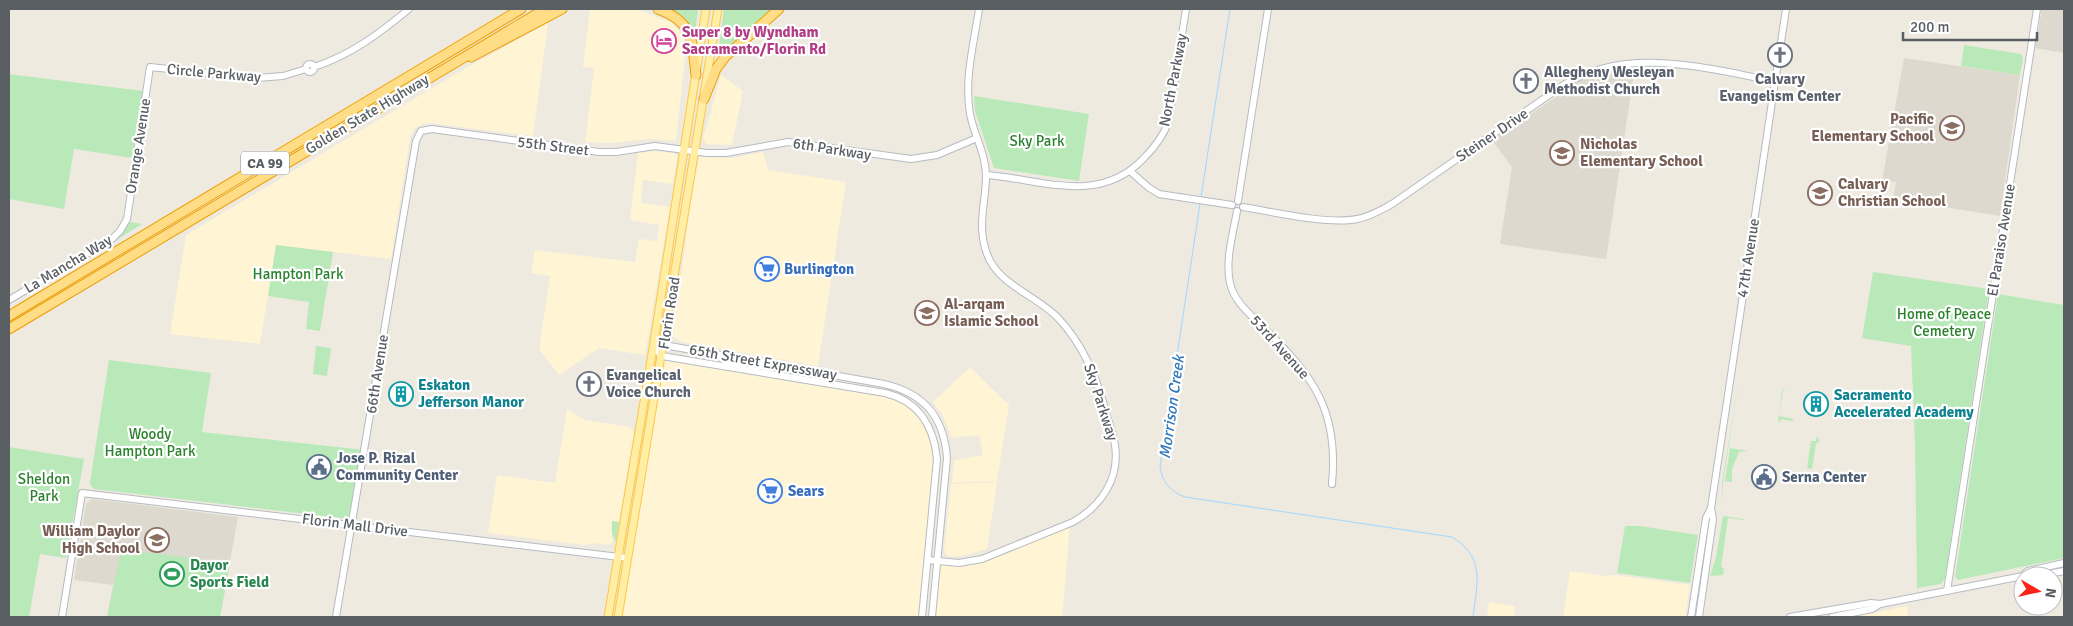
<svg xmlns="http://www.w3.org/2000/svg" width="2073" height="626" font-family="Signika,sans-serif">
<rect width="100%" height="100%" fill="#eeeae0"/>
<!-- commercial -->
<g fill="#fff4d4">
<path d="M590 9H637L672 23 681 33 685 39 686 49 676 141 648 139 610 143 585 142 594 68 583 67Z"/>
<path d="M548 23 533 136 429 123 422 124 414 129 410 138 391 259 276 245 260 344 170 334 186 235 459 72Z"/>
<path d="M721 75 743 91 732 145 706 144 703 139Z"/>
<path d="M653 151 675 153 677 157 673 184 643 180 641 203 670 207 645 355 599 348 559 375 539 349 550 276 531 273 535 250 635 262 639 239 657 241 659 225 630 220 638 153Z"/>
<path d="M763 152 768 170 846 182 818 366 681 342 673 336 691 200 699 157 733 158Z"/>
<path d="M662 356 885 393 915 408 935 442 924 617H618Z"/>
<path d="M970 367 1009 405 997 481 952 483 954 460 983 455 979 435 952 438 943 416 933 402Z"/>
<path d="M567 409 585 420 630 427 634 432 619 521H611L613 542 608 545 595 543 585 545 488 533 497 475 555 483Z"/>
<path d="M997 482 987 549 962 556H948L944 551 951 484Z"/>
<path d="M1070 525 1062 617H931L936 565H959Z"/>
<path d="M1570 571 1604 576 1614 575 1690 585 1685 617H1563Z"/>
<path d="M1489 602 1515 606 1514 617H1487Z"/>
<path d="M1907 606 1908 617H1852Z"/>
</g>
<!-- education -->
<g fill="#ddd9cf">
<path d="M2042 9H2064V53L2035 48Z"/>
<path d="M1904 58 2020 75 2000 216 1893 199 1896 182 1882 181Z"/>
<path d="M1635 66 1606 259 1500 244 1512 167 1492 140 1584 78 1618 68Z"/>
<path d="M92 499 238 517 220 617H107L113 585 74 580 86 504Z"/>
</g>
<!-- green -->
<g fill="#bae9b9">
<path d="M670 9H698L696 27H691L684 17Z"/>
<path d="M724 9H774L721 57 718 54Z"/>
<path d="M1964 45 2021 54 2023 58 2020 75 1961 66Z"/>
<path d="M9 74 143 91 132 158 74 149 64 209 9 199Z"/>
<path d="M974 96 1089 114 1079 181 994 168 975 111Z"/>
<path d="M130 222 142 224 112 243 123 232Z"/>
<path d="M276 245 333 252 320 331 306 329 309 302 268 296Z"/>
<path d="M1873 272 1989 289 1945 578 1941 584 1917 588 1915 442 1911 346 1862 338Z"/>
<path d="M1998 294 2064 305V558L1958 580 1955 577Z"/>
<path d="M316 346 331 348 327 376 313 374Z"/>
<path d="M109 360 211 373 202 432 364 450 349 519 94 489 91 486 90 482Z"/>
<path d="M1739 381 1723 483V503L1722 483Z"/>
<path d="M1782 389H1787L1783 390 1779 416 1794 419 1792 421 1782 419 1778 423Z"/>
<path d="M1817 436 1820 442 1816 443 1812 469 1807 468 1811 441H1816Z"/>
<path d="M9 447 84 459 66 558 40 554 29 617H9Z"/>
<path d="M1730 448 1748 451 1739 452 1732 469V482L1725 481Z"/>
<path d="M1723 516 1744 519V520L1728 518 1721 567 1724 568 1723 575 1710 576 1716 557Z"/>
<path d="M612 521 619 522 616 542 612 534Z"/>
<path d="M1625 526H1640L1698 535 1690 583 1617 573Z"/>
<path d="M136 551 230 563 220 617H107L121 552 135 554Z"/>
</g>
<g fill="none" stroke-linecap="round" stroke-linejoin="round">
<!-- stream -->
<g stroke="#9fd7ff" stroke-width="1">
<path d="M1201 197 1230 9"/>
<path d="M1200 204 1160 467C1162 482 1171 492 1185 497L1452 537C1486 558 1477 583 1473 617"/>
</g>
<defs>
<g id="secondary">
<circle cx="310" cy="68" r="4"/>
<path d="M314 67C351 55 380 33 409 9"/>
<path d="M1130 171 1148 187 1159 194 1232 205"/>
<path d="M986 175C1042 179 1099 206 1144 158 1154 148 1163 136 1168 123L1186 9"/>
<path d="M1238 201 1268 9"/>
<path d="M1243 207C1274 212 1328 225 1357 219 1370 217 1381 210 1392 204L1565 84C1630 45 1706 69 1775 81"/>
<path d="M1237 211C1233 234 1225 260 1230 283 1234 302 1251 315 1264 328 1314 377 1339 411 1332 484"/>
<path d="M9 300 112 239 120 231 127 219 150 67 257 78 283 76 306 69"/>
<path d="M653 348 664 345 884 384C924 393 944 417 947 458L932 617"/>
<path d="M658 352 662 356 885 393C919 401 934 427 937 459L922 617"/>
<path d="M723 365C734 361 745 368 754 361"/>
<path d="M749 370 758 366 775 368"/>
<path d="M928 560 959 563 982 559 1073 522C1101 506 1120 479 1115 445 1113 433 1108 421 1105 409 1096 375 1083 345 1059 319 1037 295 996 285 986 251 977 224 986 202 986 176 986 154 974 135 970 114 964 79 974 43 979 9"/>
<path d="M2022 576 2028 571 2064 563"/>
<path d="M2037 576 2064 571"/>
<path d="M1947 591 2037 9"/>
<path d="M62 617 82 493 628 558"/>
<path d="M336 617 416 141 421 131 432 129 599 152H616L655 146 707 153H726L788 142 911 159 937 155 977 138"/>
<path d="M1691 617 1706 518 1711 508 1786 9"/>
<path d="M1699 617 1713 519 1711 508"/>
<path d="M1790 617 1871 603 1880 604 2023 576"/>
<path d="M1832 617 1872 609 1880 604"/>
</g>
<g id="primary">
<path d="M608 617 653 348 706 9"/>
<path d="M618 617 718 9"/>
</g>
<g id="highway">
<path d="M658 9C694 22 692 41 696 75"/>
<path d="M471 57 562 9"/>
<path d="M704 99 716 69 725 57 779 9"/>
<path d="M9 316 521 9"/>
<path d="M9 329 545 9"/>
</g>
</defs>
<!-- secondary casing -->
<use href="#secondary" stroke="#b6bbc1" stroke-width="8"/>
<!-- primary casing -->
<use href="#primary" stroke="#ffc748" stroke-width="9"/>
<!-- highway casing -->
<use href="#highway" stroke="#ee9e00" stroke-width="11"/>
<!-- secondary -->
<use href="#secondary" stroke="#fff" stroke-width="6"/>
<!-- primary -->
<use href="#primary" stroke="#ffeea4" stroke-width="7"/>
<!-- highway -->
<use href="#highway" stroke="#ffdd86" stroke-width="9"/>
</g>
<!-- icons -->
<defs>
<symbol id="hotel-ring" viewBox="-11 -11 22 22"><circle r="9.5" fill="#fff" stroke="#d1479c" stroke-width="1.5"/><path d="M-6-4.5h1.5V1H6V5H4.5V3h-9V5H-6ZM-4 0a1.8 1.8 0 1 1 3.6 0ZM.5 0V-2.5h3Q6-2.5 6 0Z" fill="#d1479c"/></symbol>
<symbol id="church-ring" viewBox="-11 -11 22 22"><circle r="9.5" fill="#fff" stroke="#6b7280" stroke-width="1.5"/><path d="M-1.2-6h2.4v3.5h3.3v2.4h-3.3V6h-2.4V-.1h-3.3v-2.4h3.3Z" fill="#6b7280"/></symbol>
<symbol id="school-ring" viewBox="-11 -11 22 22"><circle r="9.5" fill="#fff" stroke="#8d6e63" stroke-width="1.5"/><path d="M0-5L7-2L0 1L-7-2ZM-4 1L0 2.5L4 1V4Q0 6-4 4Z" fill="#8d6e63"/></symbol>
<symbol id="supermarket-ring" viewBox="-11 -11 22 22"><circle r="9.5" fill="#fff" stroke="#3f7fe0" stroke-width="1.5"/><path d="M-6-5.5h2.5l.6 2H6L4.5 2H-2.5L-4.4-4H-6ZM-1.5 3.2a1.3 1.3 0 1 0 .1 0ZM3 3.2a1.3 1.3 0 1 0 .1 0Z" fill="#3f7fe0"/></symbol>
<symbol id="building-ring" viewBox="-11 -11 22 22"><circle r="9.5" fill="#fff" stroke="#0f9aa8" stroke-width="1.5"/><path d="M-4-6H4V6H1V3H-1V6H-4ZM-2.5-4.3h1.7v1.8h-1.7ZM.8-4.3h1.7v1.8H.8ZM-2.5-1h1.7V.8h-1.7ZM.8-1h1.7V.8H.8Z" fill="#0f9aa8"/></symbol>
<symbol id="civic-ring" viewBox="-11 -11 22 22"><circle r="9.5" fill="#fff" stroke="#5c6f8a" stroke-width="1.5"/><path d="M-.6-6.5H3V-4.5H.6V-3L4-1V1h2V6H-6V1h2V-1L-.6-3ZM-1.2 2.5V6h2.4V2.5Z" fill="#5c6f8a"/></symbol>
<symbol id="stadium-ring" viewBox="-11 -11 22 22"><circle r="9.5" fill="#fff" stroke="#2e9e5b" stroke-width="1.5"/><path d="M0-5a6.5 5 0 1 0 0 10a6.5 5 0 1 0 0-10ZM-3.5-1.8h7v3.6h-7Z" fill="#2e9e5b"/></symbol>
</defs>
<g fill-rule="evenodd">
<use href="#hotel-ring" x="650" y="27" width="28" height="28"/>
<use href="#church-ring" x="1766" y="41" width="28" height="28"/>
<use href="#church-ring" x="1512" y="67" width="28" height="28"/>
<use href="#school-ring" x="1938" y="114" width="28" height="28"/>
<use href="#school-ring" x="1548" y="139" width="28" height="28"/>
<use href="#school-ring" x="1806" y="179" width="28" height="28"/>
<use href="#supermarket-ring" x="753" y="255" width="28" height="28"/>
<use href="#school-ring" x="913" y="299" width="28" height="28"/>
<use href="#church-ring" x="575" y="370" width="28" height="28"/>
<use href="#building-ring" x="387" y="380" width="28" height="28"/>
<use href="#building-ring" x="1802" y="390" width="28" height="28"/>
<use href="#civic-ring" x="305" y="453" width="28" height="28"/>
<use href="#civic-ring" x="1750" y="463" width="28" height="28"/>
<use href="#supermarket-ring" x="756" y="477" width="28" height="28"/>
<use href="#school-ring" x="143" y="526" width="28" height="28"/>
<use href="#stadium-ring" x="158" y="560" width="28" height="28"/>
</g>
<g text-anchor="middle" stroke-width="4.5" stroke-linejoin="round" paint-order="stroke">
<!-- shield labels -->
<rect fill="#fff" stroke="#8b8e92" stroke-width="1" x="241" y="151.5" width="48" height="23" rx="4"/>
<g font-size="14" font-weight="bold" fill="#595e63">
<text x="265" y="168">CA 99</text>
</g>
<!-- hotel labels -->
<g font-size="15" font-weight="bold" fill="#b23c85" stroke="#fff" text-anchor="start">
<text x="682" y="37">Super 8 by Wyndham<tspan x="682" dy="17">Sacramento/Florin Rd</tspan></text>
</g>
<!-- worship labels -->
<g font-size="15" font-weight="bold" fill="#5b616d" stroke="#fff" text-anchor="start">
<text x="1544" y="77">Allegheny Wesleyan<tspan x="1544" dy="17">Methodist Church</tspan></text>
<text x="1780" y="84" text-anchor="middle">Calvary<tspan x="1780" dy="17">Evangelism Center</tspan></text>
<text x="606" y="380">Evangelical<tspan x="606" dy="17">Voice Church</tspan></text>
</g>
<!-- street labels -->
<g font-size="15" fill="#595e63" stroke="#fff">
<text transform="translate(214 73) rotate(5)" y="5">Circle Parkway</text>
<text transform="translate(1173 80) rotate(-79)" y="5">North Parkway</text>
<text transform="translate(367 114) rotate(-31)" y="5">Golden State Highway</text>
<text transform="translate(1492 135) rotate(-34)" y="5">Steiner Drive</text>
<text transform="translate(138 146) rotate(-81)" y="5">Orange Avenue</text>
<text transform="translate(553 146) rotate(7)" y="5">55th Street</text>
<text transform="translate(832 149) rotate(9)" y="5">6th Parkway</text>
<text transform="translate(2001 240) rotate(-81)" y="5">El Paraiso Avenue</text>
<text transform="translate(1748 258) rotate(-81)" y="5">47th Avenue</text>
<text transform="translate(68 264) rotate(-31)" y="5">La Mancha Way</text>
<text transform="translate(669 313) rotate(-81)" y="5">Florin Road</text>
<text transform="translate(1280 347) rotate(48)" y="5">53rd Avenue</text>
<text transform="translate(763 362) rotate(10)" y="5">65th Street Expressway</text>
<text transform="translate(377 374) rotate(-81)" y="5">66th Avenue</text>
<text transform="translate(1101 402) rotate(72)" y="5">Sky Parkway</text>
<text transform="translate(355 525) rotate(7)" y="5">Florin Mall Drive</text>
</g>
<!-- education labels -->
<g font-size="15" font-weight="bold" fill="#785e54" stroke="#fff" text-anchor="start">
<text x="1934" y="124" text-anchor="end">Pacific<tspan x="1934" dy="17">Elementary School</tspan></text>
<text x="1580" y="149">Nicholas<tspan x="1580" dy="17">Elementary School</tspan></text>
<text x="1838" y="189">Calvary<tspan x="1838" dy="17">Christian School</tspan></text>
<text x="944" y="309">Al-arqam<tspan x="944" dy="17">Islamic School</tspan></text>
<text x="140" y="536" text-anchor="end">William Daylor<tspan x="140" dy="17">High School</tspan></text>
</g>
<!-- park labels -->
<g font-size="15" fill="#2a822c" stroke="#fff">
<text x="1037" y="146">Sky Park</text>
<text x="298" y="279">Hampton Park</text>
<text x="1944" y="319">Home of Peace<tspan x="1944" dy="17">Cemetery</tspan></text>
<text x="150" y="439">Woody<tspan x="150" dy="17">Hampton Park</tspan></text>
<text x="44" y="484">Sheldon<tspan x="44" dy="17">Park</tspan></text>
</g>
<!-- shop labels -->
<g font-size="15" font-weight="bold" fill="#366cbe" stroke="#fff" text-anchor="start">
<text x="784" y="274">Burlington</text>
<text x="788" y="496">Sears</text>
</g>
<!-- culture labels -->
<g font-size="15" font-weight="bold" fill="#0d838f" stroke="#fff" text-anchor="start">
<text x="418" y="390">Eskaton<tspan x="418" dy="17">Jefferson Manor</tspan></text>
<text x="1834" y="400">Sacramento<tspan x="1834" dy="17">Accelerated Academy</tspan></text>
</g>
<!-- service labels -->
<g font-size="15" font-weight="bold" fill="#4e5e75" stroke="#fff" text-anchor="start">
<text x="336" y="463">Jose P. Rizal<tspan x="336" dy="17">Community Center</tspan></text>
<text x="1782" y="482">Serna Center</text>
</g>
<!-- leisure labels -->
<g font-size="15" font-weight="bold" fill="#27864d" stroke="#fff" text-anchor="start">
<text x="190" y="570">Dayor<tspan x="190" dy="17">Sports Field</tspan></text>
</g>
<!-- water labels -->
<g font-size="16" font-style="italic" fill="#3178bc" stroke="#fff">
<text transform="translate(1171 407) rotate(-82)" y="6">Morrison Creek</text>
</g>
</g>
<!-- border -->
<rect width="2073" height="626" fill="none" stroke="#595e63" stroke-width="20"/>
<!-- north arrow -->
<g transform="translate(2038 591) rotate(99)"><circle r="24" fill="#ffffff" stroke="#bdbfc1"/>
<path d="M0-4L9 19L0 12L-9 19Z" fill="#fc2418"/>
<text y="-8" font-size="14" font-weight="bold" text-anchor="middle" fill="#595e63">N</text>
</g>
<!-- scale -->
<path d="M1903 32v8h134v-8" fill="none" stroke="#595e63" stroke-width="2.5"/>
<text x="1910" y="32" font-size="15" fill="#595e63" stroke="#ffffff" stroke-width="4" paint-order="stroke">200 m</text>
</svg>
